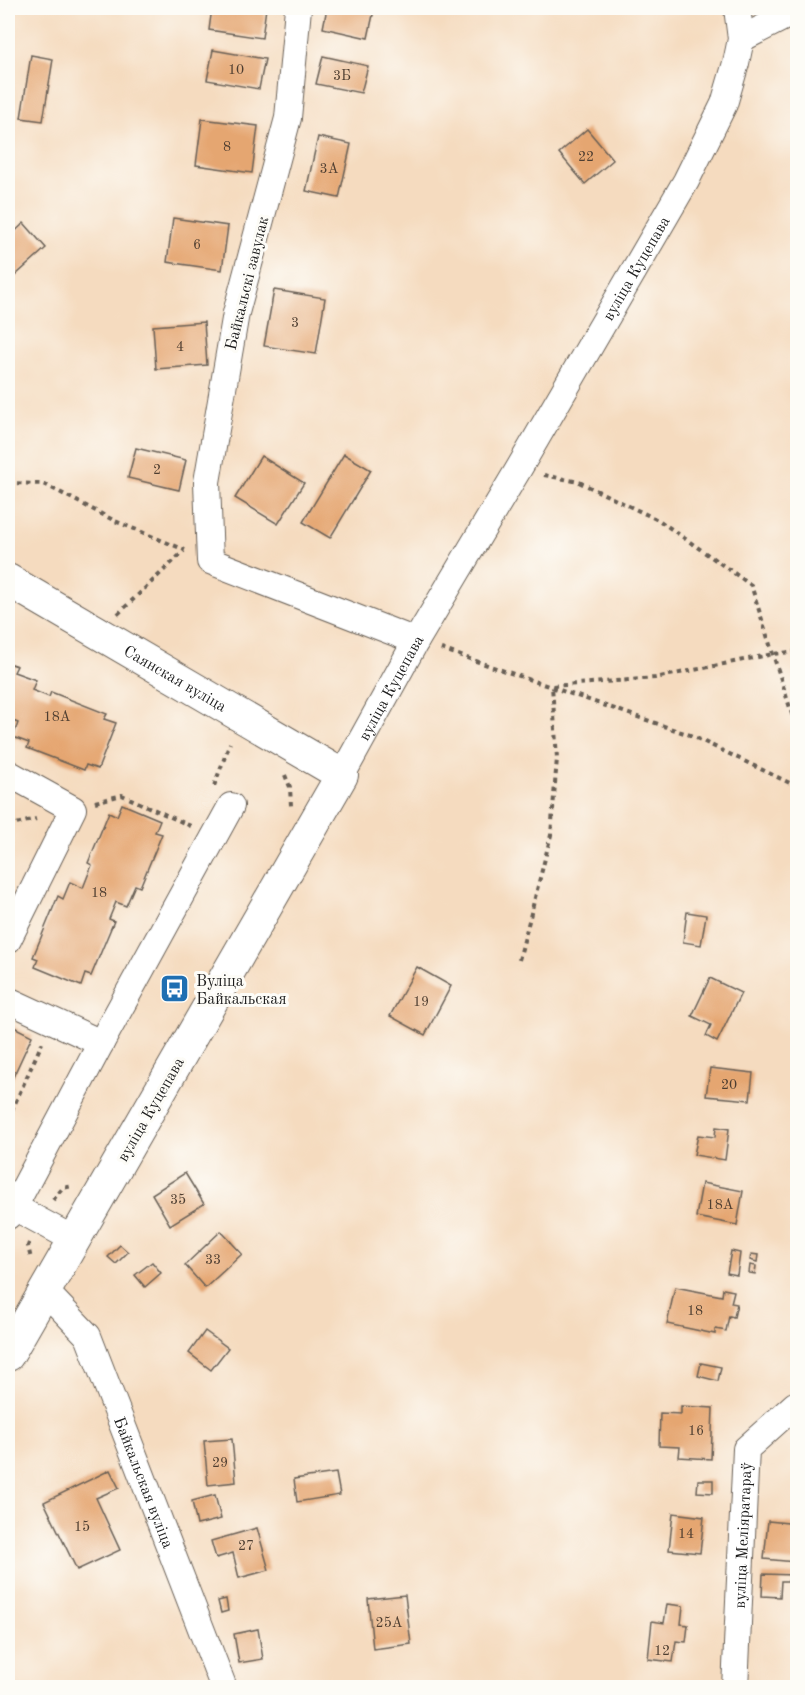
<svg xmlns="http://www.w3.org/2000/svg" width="805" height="1695" font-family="'Old Standard TT',serif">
<rect width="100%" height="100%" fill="#fdfcf7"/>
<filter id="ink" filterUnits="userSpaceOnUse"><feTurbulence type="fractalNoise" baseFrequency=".0167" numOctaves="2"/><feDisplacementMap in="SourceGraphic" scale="12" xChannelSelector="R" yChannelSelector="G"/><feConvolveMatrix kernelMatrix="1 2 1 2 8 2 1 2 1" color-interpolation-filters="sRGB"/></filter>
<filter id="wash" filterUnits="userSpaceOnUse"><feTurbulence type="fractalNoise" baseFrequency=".008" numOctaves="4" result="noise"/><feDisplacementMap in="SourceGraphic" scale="24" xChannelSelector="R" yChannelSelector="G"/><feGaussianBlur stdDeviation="1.35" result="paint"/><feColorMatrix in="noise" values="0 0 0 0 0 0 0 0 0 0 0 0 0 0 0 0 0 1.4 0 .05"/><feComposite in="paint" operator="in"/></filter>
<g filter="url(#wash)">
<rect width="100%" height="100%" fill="#f5dbbf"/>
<g id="blocks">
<!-- building -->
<g fill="#e5a671">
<path d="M212 8H266L262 38 209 30Z"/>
<path d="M327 8H363L374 10 368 38 323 28Z"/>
<path d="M213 50 265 59 259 89 207 80Z"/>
<path d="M31 55 53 59 43 121 21 118Z"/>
<path d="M323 56 368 66 361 93 316 84Z"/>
<path d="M202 119 258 126 252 173 196 165Z"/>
<path d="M587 129 613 160 585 184 559 153Z"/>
<path d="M318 137 351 144 339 198 306 191Z"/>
<path d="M173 218 228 226 222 270 167 262Z"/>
<path d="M24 223 46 248 8 282V238Z"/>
<path d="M274 290 325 298 316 354 264 346Z"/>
<path d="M204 322 207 365 156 369 153 326Z"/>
<path d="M136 448 186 460 179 490 128 478Z"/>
<path d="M344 454 371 470 330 538 303 522Z"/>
<path d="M261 456 304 483 278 524 235 498Z"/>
<path d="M8 663 17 666 14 672 36 680 32 690 49 697 51 692 107 714 104 719 116 723 98 769 86 765 84 770 27 748 29 743 13 737 18 723 8 719Z"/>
<path d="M122 804 160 820 155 832 162 834 140 887 135 885 126 906 116 902 109 919 114 921 91 976 85 974 81 986 35 967 38 959 33 957 58 896 63 899 70 882 83 888 92 865 88 863 109 812 117 816Z"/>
<path d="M687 912 706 915 701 945 683 942Z"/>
<path d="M417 967 451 986 425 1035 390 1016Z"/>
<path d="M710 978 741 993 717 1042 706 1036 711 1025 692 1016Z"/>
<path d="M8 1024 32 1036 8 1088Z"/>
<path d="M710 1068 753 1073 750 1100 706 1096Z"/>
<path d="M716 1127 729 1129 725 1160 694 1155 698 1135 715 1137Z"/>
<path d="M185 1173 204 1204 170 1225 152 1194Z"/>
<path d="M702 1183 743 1191 737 1225 696 1217Z"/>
<path d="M221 1231 242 1254 205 1288 185 1265Z"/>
<path d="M120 1245 128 1252 116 1264 108 1257Z"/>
<path d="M731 1251 740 1253 737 1275 727 1273Z"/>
<path d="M751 1254 758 1255 757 1262 750 1260Z"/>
<path d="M152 1262 161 1273 145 1287 135 1275Z"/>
<path d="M750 1265 756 1266 755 1274 749 1273Z"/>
<path d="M675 1287 722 1296 723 1289 734 1291 731 1303 737 1304 734 1317 729 1316 726 1331 715 1329V1334L667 1324Z"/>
<path d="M205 1331 228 1348 211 1370 189 1353Z"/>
<path d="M701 1363 721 1367 718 1381 698 1376Z"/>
<path d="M681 1406 713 1408 711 1459 679 1457 680 1447 659 1446 660 1413 681 1414Z"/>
<path d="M232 1439 236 1482 208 1485 204 1441Z"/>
<path d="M110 1470 119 1488 96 1498 120 1550 77 1570 44 1502Z"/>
<path d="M336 1473 340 1495 297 1502 294 1479Z"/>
<path d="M698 1480H713V1493L697 1492Z"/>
<path d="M215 1495 221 1519 197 1525 192 1501Z"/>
<path d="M673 1513 704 1517 700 1553 669 1550Z"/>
<path d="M768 1521 798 1524 795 1562 764 1559Z"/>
<path d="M257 1528 269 1570 239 1578 233 1553 216 1558 211 1541Z"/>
<path d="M763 1574 795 1575V1581H781L780 1597 762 1596Z"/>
<path d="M405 1595 411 1644 373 1649 368 1599Z"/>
<path d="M226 1599 228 1611 221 1613 218 1601Z"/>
<path d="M667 1604 683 1606 681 1624 688 1625 686 1642 676 1641 673 1662 648 1659 652 1621 664 1623Z"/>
<path d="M258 1629 263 1659 239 1663 234 1634Z"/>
</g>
</g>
</g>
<g filter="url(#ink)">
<use href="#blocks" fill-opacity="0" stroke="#685f55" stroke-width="1.5"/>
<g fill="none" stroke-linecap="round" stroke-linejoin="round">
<defs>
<g id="minor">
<path d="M298 8 288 118 236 313 207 482 210 561 416 641"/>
<path d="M741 39 798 10"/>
<path d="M8 773 73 809 8 940"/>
<path id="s1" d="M342 775 416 641 518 470 686 181 724 104 736 63 741 39 737 8"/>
<path d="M8 1000 101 1043"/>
<path d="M14 1207 101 1043 231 806"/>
<path d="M8 1216 14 1207 75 1240"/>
<path id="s2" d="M45 1291 88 1336 224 1688"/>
<path id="s3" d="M735 1688 746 1449 795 1405H798"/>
</g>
<g id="major">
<path id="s4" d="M8 580 342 775 8 1355"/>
</g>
</defs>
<!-- minor casing -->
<use href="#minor" stroke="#685f55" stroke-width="28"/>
<!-- major casing -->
<use href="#major" stroke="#685f55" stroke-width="34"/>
<!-- path -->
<g stroke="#685f55" stroke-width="4" stroke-dasharray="4.5 4.5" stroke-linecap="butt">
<path d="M544 475 579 482 660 521 751 585 798 733"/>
<path d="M8 483 44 484 115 521 185 550"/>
<path d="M118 614 184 551"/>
<path d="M441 649 690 735 798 787"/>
<path d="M285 775 290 787 291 806"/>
<path d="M214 786 230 743"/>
<path d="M95 802 122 795 193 827"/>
<path d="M8 826 36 819"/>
<path d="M519 960 551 835 557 758 552 686 655 678 773 654 798 651"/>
<path d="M8 1119 42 1043"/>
<path d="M53 1200 63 1188 73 1186"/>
<path d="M29 1243 28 1246 31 1259"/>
</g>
<!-- minor -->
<use href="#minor" stroke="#fff" stroke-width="26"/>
<!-- major -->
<use href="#major" stroke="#fff" stroke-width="32"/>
</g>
</g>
<!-- icons -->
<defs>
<symbol id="bus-square" viewBox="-11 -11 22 22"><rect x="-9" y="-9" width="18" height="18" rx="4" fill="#1f6fb2" stroke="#fdfcf7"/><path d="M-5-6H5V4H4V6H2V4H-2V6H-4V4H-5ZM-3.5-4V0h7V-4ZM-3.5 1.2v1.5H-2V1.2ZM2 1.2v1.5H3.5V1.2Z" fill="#fff"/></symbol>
</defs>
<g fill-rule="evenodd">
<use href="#bus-square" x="158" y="972" width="33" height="33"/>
</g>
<g text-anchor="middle" stroke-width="6" stroke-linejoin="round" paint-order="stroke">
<!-- number labels -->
<g font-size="14" fill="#4e3e31">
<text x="236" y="74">10</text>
<text x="342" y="80">3Б</text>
<text x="227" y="151">8</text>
<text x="586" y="161">22</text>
<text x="329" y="173">3А</text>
<text x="197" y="249">6</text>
<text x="295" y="327">3</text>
<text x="180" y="351">4</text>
<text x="157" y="474">2</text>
<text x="57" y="721">18А</text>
<text x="99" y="897">18</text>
<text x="421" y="1006">19</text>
<text x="729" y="1089">20</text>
<text x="178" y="1204">35</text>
<text x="720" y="1209">18А</text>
<text x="213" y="1264">33</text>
<text x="695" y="1315">18</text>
<text x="696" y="1435">16</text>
<text x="220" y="1467">29</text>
<text x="82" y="1531">15</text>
<text x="686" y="1538">14</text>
<text x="246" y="1550">27</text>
<text x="389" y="1627">25А</text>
<text x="662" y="1655">12</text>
</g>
<!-- street labels -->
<g font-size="16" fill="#1c1c1c" stroke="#fdfcf7">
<text dy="6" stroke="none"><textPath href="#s1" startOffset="586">вуліца Куцепава</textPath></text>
<text transform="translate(246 283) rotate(-76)" y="6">Байкальскі завулак</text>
<text dy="6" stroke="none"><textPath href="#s4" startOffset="194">Саянская вуліца</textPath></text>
<text dy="6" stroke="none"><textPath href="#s1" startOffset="100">вуліца Куцепава</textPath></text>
<text transform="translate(150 1109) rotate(-60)" y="6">вуліца Куцепава</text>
<text dy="6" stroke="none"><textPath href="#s2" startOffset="219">Байкальская вуліца</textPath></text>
<text dy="6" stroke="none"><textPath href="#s3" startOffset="153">вуліца Меліяратараў</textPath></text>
</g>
<!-- poi labels -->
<g font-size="16" fill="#1c1c1c" stroke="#fdfcf7" text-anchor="start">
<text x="196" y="986">Вуліца<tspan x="196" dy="18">Байкальская</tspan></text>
</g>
</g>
<!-- margin -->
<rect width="805" height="1695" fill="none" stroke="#fdfcf7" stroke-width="30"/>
</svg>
